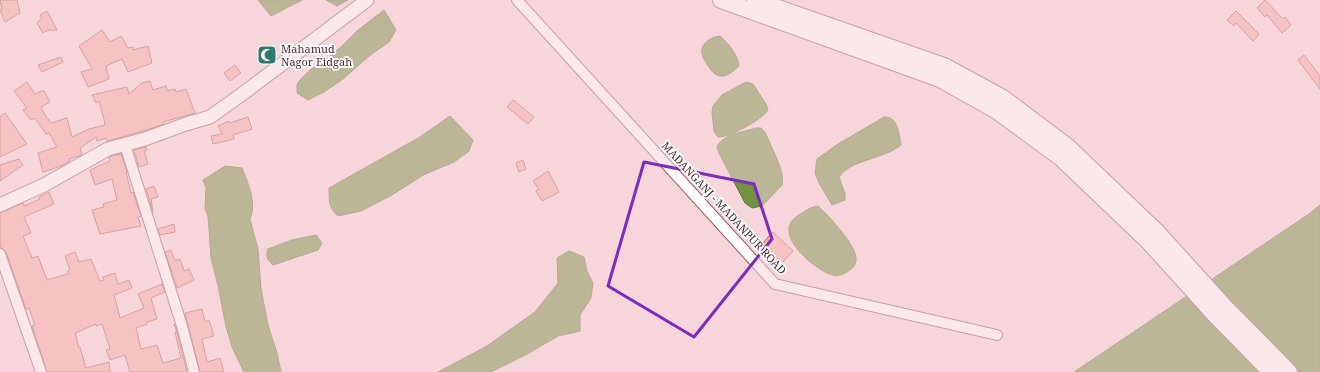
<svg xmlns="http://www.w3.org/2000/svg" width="1320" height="372" font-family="'Noto Serif',serif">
<rect width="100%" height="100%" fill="#f6d6db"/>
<!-- water -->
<g fill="#749142" stroke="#68733e">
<path d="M258 0H302L271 16Z"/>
<path d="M326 0H348L337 6Z"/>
<path d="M384 10 396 30 389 42 369 56 343 79 324 92 308 100 297 93V84L300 80 311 69 323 62 342 46 357 31Z"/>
<path d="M720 36C729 44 738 55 739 66 725 79 717 81 707 64 705 61 702 57 702 53 700 44 711 37 720 36Z"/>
<path d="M746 82 753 84 766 104 768 110C763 119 729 138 718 137L714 131 712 112 713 106 722 95Z"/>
<path d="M450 116 473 140 469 151 454 162 423 175 392 195 361 211 338 216C329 209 329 200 329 188L420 137Z"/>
<path d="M884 117C898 116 899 134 901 145 884 159 850 160 839 177L845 194V200L832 205 819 183 815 173 817 159 838 144Z"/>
<path d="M756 128H761L765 132C770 145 786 173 782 185L762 206 752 208 745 203 719 153 717 147C722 134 744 132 756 128Z"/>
<path d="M225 166 242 168C248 183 257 203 250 219L258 249 261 289 268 325 277 353 281 372H244L232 347 226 327 219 290 211 258 208 216 205 209 206 188 203 180Z"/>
<path d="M1320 205V372H1074L1309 214Z"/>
<path d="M818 206C828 215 858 247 856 260 856 266 852 268 847 272 839 277 833 276 825 272 808 263 771 231 799 215 805 211 810 207 818 206Z"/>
<path d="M316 235 322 243 318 250 273 265C268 260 265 257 268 249L292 240Z"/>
<path d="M569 251 584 257 587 271 593 283 591 298 580 315V331L558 336 529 353 491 372H438L487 346 535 312 558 283 557 258Z"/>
</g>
<!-- building -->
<g fill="#f9ada5" stroke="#aa645d">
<path d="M0 0H17L20 13 5 22 0 10 2 9Z"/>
<path d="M1265 0 1283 19 1285 17 1291 25 1282 33 1267 15 1265 17 1257 8Z"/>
<path d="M47 11 57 30H48L43 33 37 23 42 18 40 15Z"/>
<path d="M1236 11 1259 34 1253 41 1236 23 1234 26 1227 20Z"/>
<path d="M102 30 110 42 121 36 128 48 133 47V50L148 46 152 63 128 72 122 59 106 66 109 79 88 87 81 72 92 69 79 46Z"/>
<path d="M1304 55 1320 76V89L1298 60Z"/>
<path d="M61 57 63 62 42 72 38 65Z"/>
<path d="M235 65 241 73 230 81 224 73Z"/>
<path d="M150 81 153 90 166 86 167 91 175 89 176 92 186 89 195 113 163 122 164 124 143 131 107 141 106 138 97 141 96 137 80 148 82 155 69 159 70 161 61 166 43 172 38 153 57 147 49 133 46 134 35 118 31 120 23 110 27 108 14 91 27 82 35 94 41 91H44L50 102 41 107 45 115 51 123 67 118 72 137 89 129 105 125 104 123H105L99 101 96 103 92 95 127 87 129 94 142 83Z"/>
<path d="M513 100 534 117 528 124 507 107Z"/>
<path d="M5 113 27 144 0 157V117Z"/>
<path d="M248 117 252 129 233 135 234 139 213 144 211 136 222 134 218 126 229 121 230 123Z"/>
<path d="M146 147 147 150 144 151 148 164 139 167 134 150Z"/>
<path d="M121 154 127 172H126L131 193 133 192 141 216 138 217 141 226 100 234 92 210 104 207 103 204 117 200 112 179 95 185 90 170 110 161 109 158 111 156Z"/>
<path d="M19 159 23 165 0 181V165Z"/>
<path d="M523 160 526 169 519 172 516 163Z"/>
<path d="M548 171 559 192 542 201 536 191 539 189 533 181Z"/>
<path d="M154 186 158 197 151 199 153 212 146 189Z"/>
<path d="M49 192 54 204 24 217 31 233 23 236 32 258 38 256 47 280 68 274V271L70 270 65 256 75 252 79 262 91 259 100 281 104 280 103 277 115 273 118 284 129 280 132 288 114 295 120 318 144 308 138 294 162 284 165 292 151 298 157 319 147 322V324L136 328 141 349 157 345 163 363 181 358 175 332H177L174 324 176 328 187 372H130L125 355 110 360 106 350 110 349 102 324 96 326V324L75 333 79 348 80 347 86 368 109 362 110 372H47L32 326 35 325 29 308 26 309 6 252 1 248 0 244V213L23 203 24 206 40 199 39 197Z"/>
<path d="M174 224 175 232 160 235 158 229Z"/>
<path d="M773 232 793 251 782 263 762 244Z"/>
<path d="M171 250 175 261 180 259 184 271 189 269 194 280 177 288 165 252Z"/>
<path d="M202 309 205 322 209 320 214 336 202 339 207 362 220 358 224 372H200L185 313Z"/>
</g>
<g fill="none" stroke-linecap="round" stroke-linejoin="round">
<defs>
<g id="minor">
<path d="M517 0 775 284 997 335"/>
<path d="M125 145 182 326 194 372"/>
<path d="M0 254 41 372"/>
</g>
<path id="tertiary" d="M0 205 44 185 108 149 145 139 186 124 210 117 245 92 367 0"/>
<g id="primary">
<path d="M721 0 940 79 997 111 1061 158 1149 242 1215 315 1271 372"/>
<path d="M755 0 944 66 1003 98 1068 147 1157 232 1224 306 1289 372"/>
</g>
</defs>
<!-- minor casing -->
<use href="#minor" stroke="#9b5665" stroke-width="12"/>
<!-- tertiary casing -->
<use href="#tertiary" stroke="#9b5665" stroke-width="15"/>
<!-- primary casing -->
<use href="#primary" stroke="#9b5665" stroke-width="18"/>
<!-- minor -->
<use href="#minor" stroke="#fff" stroke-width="10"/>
<!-- tertiary -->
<use href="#tertiary" stroke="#fff" stroke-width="13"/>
<!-- primary -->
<use href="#primary" stroke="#fff" stroke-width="16"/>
</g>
<!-- marked area -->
<path d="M0 0H1320V372H0ZM644 162 754 184 772 239 694 337 608 286Z" fill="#f6d6db" fill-opacity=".55" fill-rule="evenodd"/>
<path fill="none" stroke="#7b2cbf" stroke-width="3" stroke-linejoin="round" d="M644 162 754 184 772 239 694 337 608 286Z"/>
<!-- icons -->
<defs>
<symbol id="mosque-square" viewBox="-11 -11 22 22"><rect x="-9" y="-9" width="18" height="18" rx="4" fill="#317871" stroke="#fff"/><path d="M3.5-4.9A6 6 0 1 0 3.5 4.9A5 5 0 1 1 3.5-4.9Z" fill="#fff"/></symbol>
</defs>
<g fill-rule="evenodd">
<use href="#mosque-square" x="256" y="44" width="22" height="22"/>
</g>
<g text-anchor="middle" stroke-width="3.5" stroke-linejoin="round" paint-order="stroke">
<!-- poi labels -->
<g font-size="11" fill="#4b2d33" stroke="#fff" text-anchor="start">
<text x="281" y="53">Mahamud<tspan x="281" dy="13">Nagor Eidgah</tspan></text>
</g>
<!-- street labels -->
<g font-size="11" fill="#4b2d33" stroke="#fff">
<text transform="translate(724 208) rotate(47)" y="4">MADANGANJ - MADANPUR ROAD</text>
</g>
</g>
</svg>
